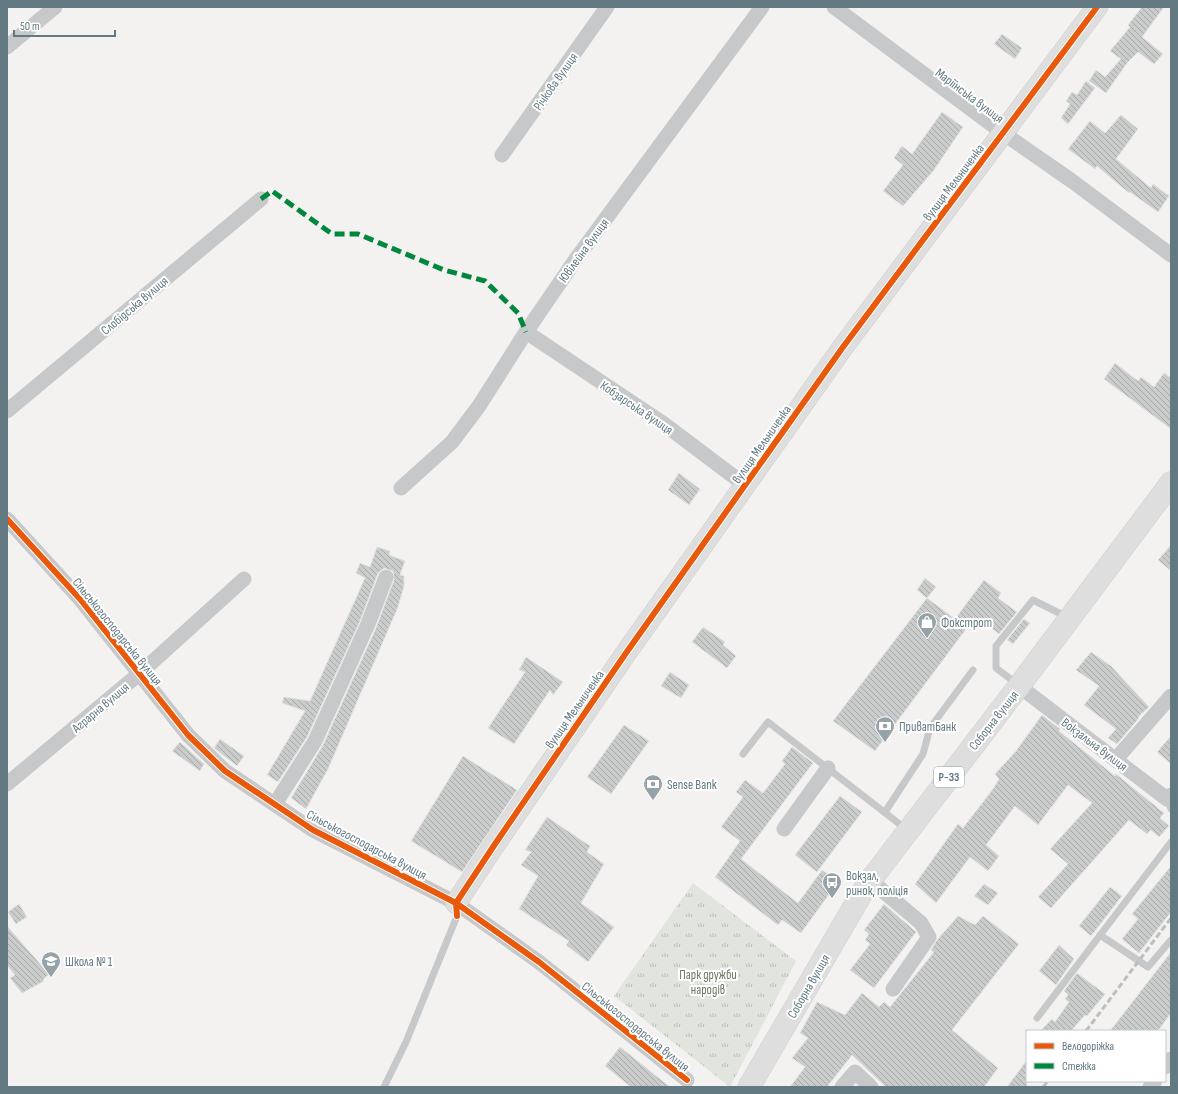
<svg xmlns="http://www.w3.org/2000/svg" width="1178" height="1094" font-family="'Sofia Sans Condensed',sans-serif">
<defs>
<pattern id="park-tufts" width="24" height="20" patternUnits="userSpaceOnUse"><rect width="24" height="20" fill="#e2e4de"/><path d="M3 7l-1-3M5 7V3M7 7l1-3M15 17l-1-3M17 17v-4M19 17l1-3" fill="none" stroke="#bbbeb9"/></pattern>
<pattern id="building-back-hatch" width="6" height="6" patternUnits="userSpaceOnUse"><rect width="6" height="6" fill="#cacccc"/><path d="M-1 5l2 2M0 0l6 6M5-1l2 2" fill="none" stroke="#a7aaab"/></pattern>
</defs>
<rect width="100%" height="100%" fill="#f3f2f1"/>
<!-- park -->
<path fill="url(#park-tufts)" d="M693 883 796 961 730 1087 614 996Z"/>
<!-- building -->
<g fill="url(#building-back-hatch)" stroke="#e2e2e1">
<path d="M1142 7H1164L1142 37 1163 54 1154 64 1138 52 1127 63 1106 93 1089 81 1096 70 1105 77 1121 59 1110 51 1130 27 1128 25Z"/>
<path d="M1002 34 1022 48 1015 59 994 44Z"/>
<path d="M1086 81 1095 88 1068 124 1061 118 1070 104 1066 101 1072 92 1077 95Z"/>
<path d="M942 112 963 127 934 170 903 206 883 191 903 165 894 158 902 146 912 154Z"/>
<path d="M1121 115 1138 129 1116 159 1151 188 1153 184 1169 196 1158 212 1130 192 1129 193 1097 166 1095 169 1068 149 1090 121 1105 133Z"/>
<path d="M1115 363 1138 381 1141 377 1154 387 1164 373 1171 378V429L1104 379Z"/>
<path d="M679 473 700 489 689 505 668 490Z"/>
<path d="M1171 545V571L1158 560Z"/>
<path d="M377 547 390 551 389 555 405 561 400 575 404 576V586L398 607 328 769 306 809 291 798 323 745 376 628 394 580 393 571 384 568 378 573 360 621 307 737 278 782 267 775 305 711 282 703 284 697 310 701 365 578 356 573 360 563 370 567Z"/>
<path d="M925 578 936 587 927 598 917 590Z"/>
<path d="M984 580 1001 593 998 598 1017 612 999 634 982 621 977 626 972 621 875 751 833 721 927 598 955 619Z"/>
<path d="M1024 619 1030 623 1013 644 1007 640Z"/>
<path d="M703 627 725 642 723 645 736 656 727 668 692 642Z"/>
<path d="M1091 652 1111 666 1149 707 1138 717 1139 718 1117 744 1108 738 1116 729 1084 705 1099 686 1076 670Z"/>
<path d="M526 657 563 682 553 695 550 690 514 744 488 728 525 672 519 670Z"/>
<path d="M670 672 689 685 681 698 661 686Z"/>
<path d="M1042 715 1060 729 1059 731 1115 776 1116 774 1164 813 1160 818 1169 826 1159 837 1151 830 1147 834 1129 820 1051 908 1038 897 1068 864 1050 849 1092 803 1068 785 1038 825 1015 806 986 845 999 856 988 871 970 857 936 903 915 884 958 824 963 828 993 789 999 779 995 774 1016 751Z"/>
<path d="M624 725 649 741 611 794 587 777Z"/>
<path d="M1171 736V764L1157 752Z"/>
<path d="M220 739 244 756 237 766 214 748Z"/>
<path d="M180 742 204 764 200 771 172 751Z"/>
<path d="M792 747 813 763 741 859 798 903 822 870 838 882 801 933 782 920 778 925 715 877 740 841 721 827 743 797 736 792 745 780 763 793 785 764 782 761Z"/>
<path d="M463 756 517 790 462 872 411 841Z"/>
<path d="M840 796 862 812 817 872 795 855Z"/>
<path d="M547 817 590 846 587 852 604 864 581 903 614 927 588 962 566 945 569 941 519 909 538 876 521 865 531 852 525 850Z"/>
<path d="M1171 866V912L1139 953 1122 939 1138 919 1132 914Z"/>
<path d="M984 884 998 893 988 905 974 896Z"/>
<path d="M1110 887 1122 896 1091 936 1079 926Z"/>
<path d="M19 904 27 917 16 924 8 912Z"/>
<path d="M884 904 916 932 874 988 850 970 870 944 865 940 869 934 864 930Z"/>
<path d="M958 916 975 925 983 916 1019 944 952 1030 998 1068 984 1087H886L852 1055 827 1087H790L805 1067 792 1058 808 1038 800 1033 817 1002 845 1015 862 993 879 1007 884 1002 890 1007 934 952 931 950 937 940Z"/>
<path d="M7 926 49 974 43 980 44 981 22 993 10 978 15 975 7 965Z"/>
<path d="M1059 945 1074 959 1056 985 1039 971Z"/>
<path d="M1171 952V1013L1158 1031H1110Z"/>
<path d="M1077 973 1105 994 1087 1016 1085 1015 1071 1031H1040L1052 1019 1055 1022 1069 1002 1065 999 1068 995 1064 991Z"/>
<path d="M620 1047 670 1087H631L605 1066Z"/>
<path d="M1027 1060V1087H1007Z"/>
</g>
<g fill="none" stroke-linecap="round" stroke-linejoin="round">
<defs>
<path id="secondary" d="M456 903 495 844 626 653 843 347 1097 7"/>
<path id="primary" d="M749 1087 866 886 1019 686 1171 483"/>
</defs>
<!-- secondary casing -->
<use href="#secondary" stroke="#cfd0d1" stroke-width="22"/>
<!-- primary casing -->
<use href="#primary" stroke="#d0d0d1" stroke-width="23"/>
<!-- lane -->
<g stroke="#c7c8c9" stroke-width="7">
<path d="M1017 684 996 668V646L1033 600 1067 617"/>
<path d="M743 754 768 722 906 829"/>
<path d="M1167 799 1171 809"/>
<path d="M885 812 923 754 930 728 973 670"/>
<path d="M1100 935 1148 967 1171 940"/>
<path d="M1037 1018 1171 842"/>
<path d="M384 1087 406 1042 457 916"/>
</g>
<!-- street -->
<g stroke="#c7c8c9" stroke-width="15">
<path d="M834 7 1003 133 1072 181 1171 255"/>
<path d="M7 47 55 7"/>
<path d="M502 155 607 7"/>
<path d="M526 332 664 424 745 485"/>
<path d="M7 411 261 199"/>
<path d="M401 488 452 442 479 406 526 332 576 259 762 7"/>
<path d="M7 519 80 599 188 735 225 771 313 830 456 903 539 962 687 1080"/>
<path d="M1019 686 1167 799 1171 795"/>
<path d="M1116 759 1171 696"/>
<path d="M7 784 139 674 244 579"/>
<path d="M275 804 315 741 368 624 386 577"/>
<path d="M784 829 828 768"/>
<path d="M870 880 921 923 929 937 893 989"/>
<path d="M1165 1067 1171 1059"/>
<path d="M842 1087 855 1072 871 1087"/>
<path d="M1150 1087 1155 1081"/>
</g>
<!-- secondary -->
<use href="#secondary" stroke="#dddedd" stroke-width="21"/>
<!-- primary -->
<use href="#primary" stroke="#dddedd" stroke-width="22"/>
<!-- rail -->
<g stroke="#bdbebf" stroke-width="3" stroke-dasharray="6 3" stroke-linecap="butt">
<path d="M1086 1031 1171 918"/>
<path d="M1043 1087 1048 1081"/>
</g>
<!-- quiet -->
<path stroke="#00873e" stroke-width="5" stroke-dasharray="10 5" stroke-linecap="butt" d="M261 199 272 191 332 234H358L444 270 485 281 518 313 526 332"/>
<defs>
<g id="cycleway">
<path d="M7 519 80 599 188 735 225 771 313 830 456 903 539 962 687 1080"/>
<path d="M457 916 456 903 495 844 626 653 843 347 1097 7"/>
</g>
</defs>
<!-- cycleway casing -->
<use href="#cycleway" stroke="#fff" stroke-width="8"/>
<!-- cycleway -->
<use href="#cycleway" stroke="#e8590c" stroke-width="6"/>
</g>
<!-- icons -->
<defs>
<symbol id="shop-pin" viewBox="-11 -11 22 30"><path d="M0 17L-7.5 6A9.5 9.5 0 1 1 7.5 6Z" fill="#95a3a9" stroke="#fff"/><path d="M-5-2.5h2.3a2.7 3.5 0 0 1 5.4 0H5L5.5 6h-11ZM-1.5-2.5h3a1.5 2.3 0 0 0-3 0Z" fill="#fff"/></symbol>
<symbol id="bank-pin" viewBox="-11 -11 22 30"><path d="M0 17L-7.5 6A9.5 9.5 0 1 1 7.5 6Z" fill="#95a3a9" stroke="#fff"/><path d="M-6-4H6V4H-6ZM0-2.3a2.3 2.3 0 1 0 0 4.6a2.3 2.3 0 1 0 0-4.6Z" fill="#fff"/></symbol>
<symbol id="bus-pin" viewBox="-11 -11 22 30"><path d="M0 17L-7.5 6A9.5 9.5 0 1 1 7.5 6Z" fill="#95a3a9" stroke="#fff"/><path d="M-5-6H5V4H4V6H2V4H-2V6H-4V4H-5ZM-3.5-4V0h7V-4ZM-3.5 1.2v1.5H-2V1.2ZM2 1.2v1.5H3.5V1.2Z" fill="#fff"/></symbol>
<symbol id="school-pin" viewBox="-11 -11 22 30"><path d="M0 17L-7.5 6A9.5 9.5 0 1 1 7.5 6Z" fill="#95a3a9" stroke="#fff"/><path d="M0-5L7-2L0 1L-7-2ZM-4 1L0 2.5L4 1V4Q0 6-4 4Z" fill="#fff"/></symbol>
</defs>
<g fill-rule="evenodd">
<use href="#shop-pin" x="916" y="611" width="22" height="30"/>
<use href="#bank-pin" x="874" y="715" width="22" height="30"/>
<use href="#bank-pin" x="642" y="773" width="22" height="30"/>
<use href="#bus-pin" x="821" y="871" width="22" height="30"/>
<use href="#school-pin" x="40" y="950" width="22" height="30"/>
</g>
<g text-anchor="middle" stroke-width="4" stroke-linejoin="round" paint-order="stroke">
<!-- shield labels -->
<rect fill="#fff" stroke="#91a1a8" stroke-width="1" x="934" y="767" width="30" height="20" rx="3"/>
<g font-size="12" font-weight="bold" fill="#627982">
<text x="949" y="781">Р-33</text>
</g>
<!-- street labels -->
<g font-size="13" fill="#627982" stroke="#fff">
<text transform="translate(555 81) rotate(-55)" y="5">Річкова вулиця</text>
<text transform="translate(970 95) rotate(37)" y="5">Маріїнська вулиця</text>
<text transform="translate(953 182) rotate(-53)" y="5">вулиця Мельниченка</text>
<text transform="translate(583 250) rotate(-54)" y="5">Ювілейна вулиця</text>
<text transform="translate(134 305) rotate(-40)" y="5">Слобідська вулиця</text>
<text transform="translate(637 407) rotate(34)" y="5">Кобзарська вулиця</text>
<text transform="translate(761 444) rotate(-55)" y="5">вулиця Мельниченка</text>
<text transform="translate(118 631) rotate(51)" y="5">Сільськогосподарська вулиця</text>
<text transform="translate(100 707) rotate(-40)" y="5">Аграрна вулиця</text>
<text transform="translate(574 709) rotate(-55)" y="5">вулиця Мельниченка</text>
<text transform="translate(993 720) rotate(-52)" y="5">Соборна вулиця</text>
<text transform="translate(1095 744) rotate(37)" y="5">Вокзальна вулиця</text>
<text transform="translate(367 844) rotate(28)" y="5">Сільськогосподарська вулиця</text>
<text transform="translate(808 986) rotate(-60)" y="5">Соборна вулиця</text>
<text transform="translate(636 1026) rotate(39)" y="5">Сільськогосподарська вулиця</text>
</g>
<!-- poi labels -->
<g font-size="13" fill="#627982" stroke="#fff" text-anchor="start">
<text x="941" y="627">Фокстрот</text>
<text x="899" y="731">ПриватБанк</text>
<text x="667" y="789">Sense Bank</text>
<text x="846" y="880">Вокзал,<tspan x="846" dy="15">ринок, поліція</tspan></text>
<text x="65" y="966">Школа № 1</text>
</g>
<!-- park labels -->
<g font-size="13" fill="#6a7961" stroke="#fff">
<text x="708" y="979">Парк дружби<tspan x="708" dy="15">народів</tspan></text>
</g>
</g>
<!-- border -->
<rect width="1178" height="1094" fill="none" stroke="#627982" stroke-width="16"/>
<!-- legend -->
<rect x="1026" y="1030" width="140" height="52" fill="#ffffff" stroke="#c0c9cd"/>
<rect x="1034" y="1043" width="20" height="6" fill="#e8590c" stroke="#c0c9cd"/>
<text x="1062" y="1050" font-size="12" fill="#627982">Велодоріжка</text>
<rect x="1034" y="1063" width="20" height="6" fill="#00873e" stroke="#c0c9cd"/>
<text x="1062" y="1070" font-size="12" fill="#627982">Стежка</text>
<!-- scale -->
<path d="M14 30v6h101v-6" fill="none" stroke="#627982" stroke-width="2"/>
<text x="20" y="30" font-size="12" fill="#627982" stroke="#ffffff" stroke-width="3" paint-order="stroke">50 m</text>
</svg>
